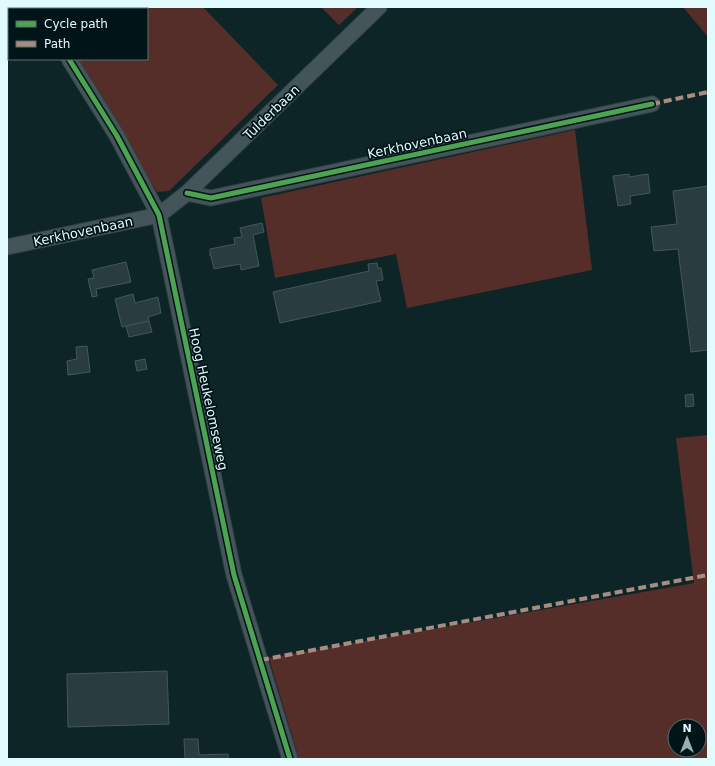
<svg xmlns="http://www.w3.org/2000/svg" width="715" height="766" font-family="'DejaVu Sans',sans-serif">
<rect width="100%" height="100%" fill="#0e2528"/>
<!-- green -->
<g fill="#552e29" fill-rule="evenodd">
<path d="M45 7H203L278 85 169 191 157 192 76 59H147V9H47Z"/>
<path d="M321 7H358L339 25Z"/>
<path d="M683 7H708V37Z"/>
<path d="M575 130 592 270 407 308 396 254 275 278 261 198Z"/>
<path d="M708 435V759H299L269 658 694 583 676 438ZM675 726H699V750H675Z"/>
</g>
<!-- building -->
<g fill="#293c40" stroke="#44575c">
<path d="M629 174V177L648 174 650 193 630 196 631 204 618 206 613 176Z"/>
<path d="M708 186V350L691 352 678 249 654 251 651 227 677 224 673 191Z"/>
<path d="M262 223 264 232 253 235 259 266 241 270 240 264 214 269 211 256H210V249L235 244 234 238 242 237 240 228Z"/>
<path d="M126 262 131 282 96 289 97 296 92 297 88 279 94 278 92 270Z"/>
<path d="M377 263 378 268H381L383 280 376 281 381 301 280 323 273 292 369 271 368 264Z"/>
<path d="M133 294 135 303 158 297 161 313 148 317 149 321 122 327 115 299Z"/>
<path d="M149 321 152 332 129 337 126 326Z"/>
<path d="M87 346 90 372 68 375 67 361 77 359 76 347Z"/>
<path d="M145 359 147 369 137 371 135 361Z"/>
<path d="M693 394 694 406 686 407 685 395Z"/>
<path d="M167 671 169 724 68 727 67 674Z"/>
<path d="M184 739H198L199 755 228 754V759H185Z"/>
</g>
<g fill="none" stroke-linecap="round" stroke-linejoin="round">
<defs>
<g id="street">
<path d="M37 7 38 9"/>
<path d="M69 59 117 136 159 215 234 575 290 759"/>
<path d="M187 193 211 198 652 104"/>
<path d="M7 247 159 215 187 193 379 7"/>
</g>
</defs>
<!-- street casing -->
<use href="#street" stroke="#314244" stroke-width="17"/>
<!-- street -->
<use href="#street" stroke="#435558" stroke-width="15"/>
<!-- quiet -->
<g stroke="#a88b81" stroke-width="4" stroke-dasharray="8 4" stroke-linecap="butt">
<path d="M652 104 708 92"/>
<path d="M261 660 708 575"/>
</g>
<defs>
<g id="cycleway">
<path d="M69 59 117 136 159 215 234 575 290 759"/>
<path d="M187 193 211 198 652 104"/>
</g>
</defs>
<!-- cycleway casing -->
<use href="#cycleway" stroke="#011417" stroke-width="8"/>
<!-- cycleway -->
<use href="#cycleway" stroke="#4ca352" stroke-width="5"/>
</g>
<g text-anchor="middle" stroke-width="3.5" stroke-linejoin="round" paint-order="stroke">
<!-- street labels -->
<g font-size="13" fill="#e0fafe" stroke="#011417">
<text transform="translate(271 112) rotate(-44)" y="5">Tulderbaan</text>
<text transform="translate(417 143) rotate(-12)" y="5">Kerkhovenbaan</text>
<text transform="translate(83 231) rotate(-12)" y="5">Kerkhovenbaan</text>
<text transform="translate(209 399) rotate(78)" y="5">Hoog Heukelomseweg</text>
</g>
</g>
<!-- border -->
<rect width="715" height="766" fill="none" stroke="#e0fafe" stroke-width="16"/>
<!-- legend -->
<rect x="8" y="8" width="140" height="52" fill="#011417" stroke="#5a7073"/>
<rect x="16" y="21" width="20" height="6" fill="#4ca352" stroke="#5a7073"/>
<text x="44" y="28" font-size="12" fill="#e0fafe">Cycle path</text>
<rect x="16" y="41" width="20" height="6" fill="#a88b81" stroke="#5a7073"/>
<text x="44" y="48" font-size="12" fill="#e0fafe">Path</text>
<!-- north arrow -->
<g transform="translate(687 738)"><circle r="19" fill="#011417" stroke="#5a7073"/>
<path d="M0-3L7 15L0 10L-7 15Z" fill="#96afb3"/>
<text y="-6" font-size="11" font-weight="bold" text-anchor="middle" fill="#e0fafe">N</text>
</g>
</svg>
